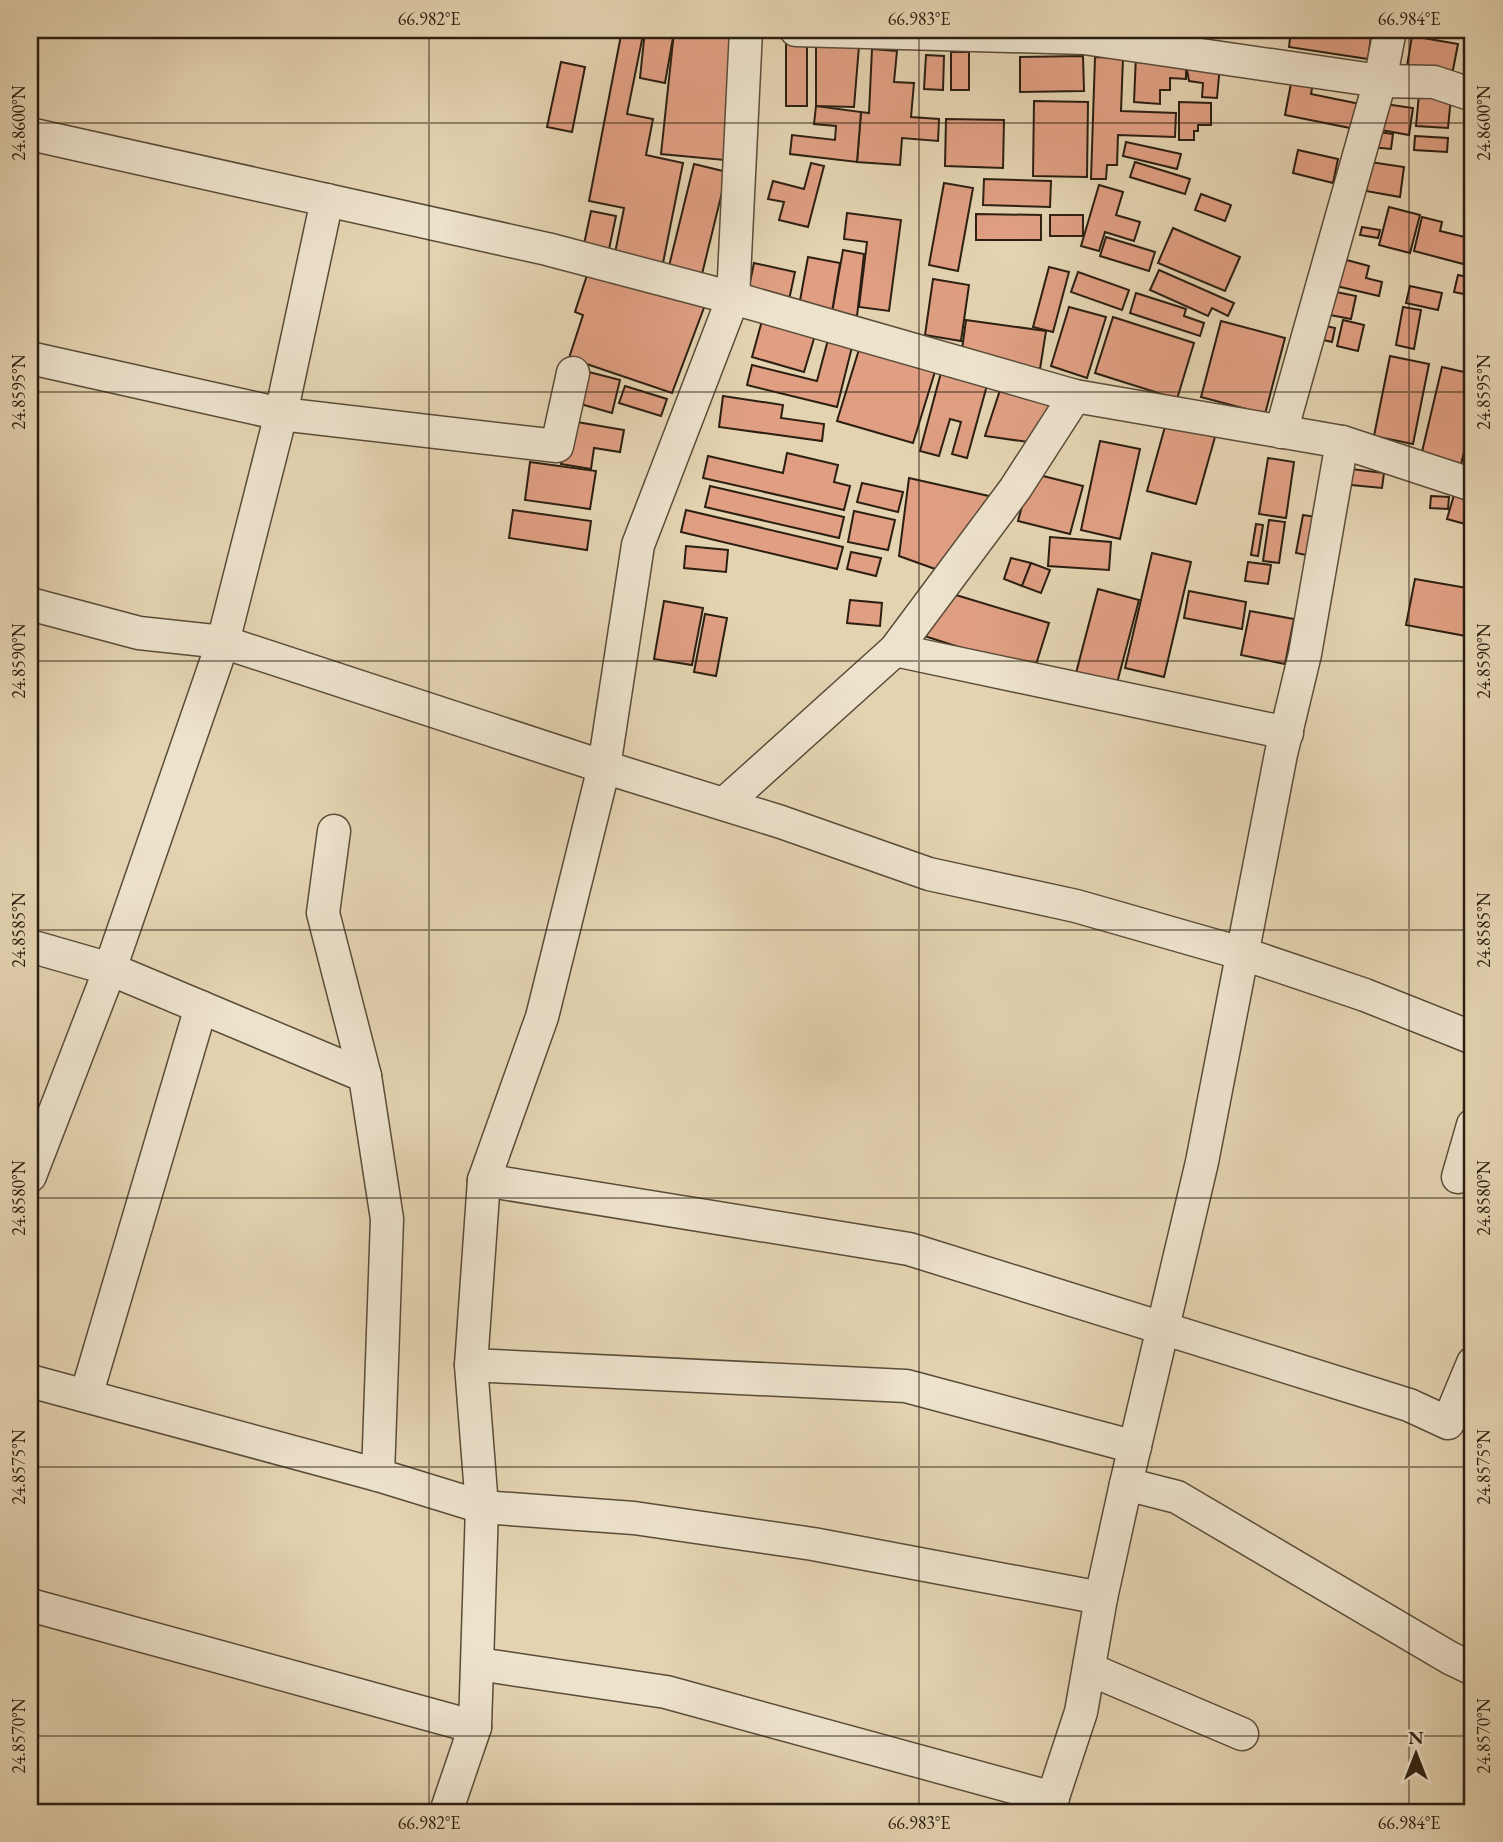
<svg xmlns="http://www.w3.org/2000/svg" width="1503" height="1842" font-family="'EB Garamond',serif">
<rect width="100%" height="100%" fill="#e4d3b1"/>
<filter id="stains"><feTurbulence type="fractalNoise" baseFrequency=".00286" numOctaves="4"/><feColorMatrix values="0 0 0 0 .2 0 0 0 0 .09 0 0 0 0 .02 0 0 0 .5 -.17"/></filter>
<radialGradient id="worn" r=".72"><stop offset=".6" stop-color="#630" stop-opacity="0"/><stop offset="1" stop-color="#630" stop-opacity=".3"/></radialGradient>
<!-- building -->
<g fill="#e09f83" stroke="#2c1f11" stroke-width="2">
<path d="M622 30H644L627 114 653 119 646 155 683 163 663 263 615 253 624 208 589 201Z"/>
<path d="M645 30 674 32 665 83 640 78Z"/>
<path d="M1105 30H1177V37Z"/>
<path d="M1179 30H1196L1193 46 1177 43Z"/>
<path d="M1291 30H1322L1371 37 1368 59 1289 47Z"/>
<path d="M674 32 736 38 724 160 661 154Z"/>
<path d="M1412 36 1458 44 1451 80 1406 72Z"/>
<rect x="786" y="44" width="21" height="62"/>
<path d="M816 45 859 46 854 107 816 106Z"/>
<path d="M872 49 897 51 894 82 914 83 911 117 939 119 938 141 902 138 900 165 857 162 861 112 869 113Z"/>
<rect x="951" y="52" width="18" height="38"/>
<path d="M926 55 944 56 943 90 924 89Z"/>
<path d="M1136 55 1186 64V79L1170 78V90H1160V104L1134 102Z"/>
<path d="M1083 56 1084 91 1020 92V57Z"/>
<path d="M1095 57 1123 58 1121 111 1176 113 1175 137 1118 135 1117 165H1107L1106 179H1091Z"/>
<path d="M561 62 585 67 572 132 547 127Z"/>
<path d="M1186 64 1220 65 1217 98 1202 97 1203 83 1189 81Z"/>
<path d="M1292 78 1313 83 1311 94 1360 104 1355 129 1285 115Z"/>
<path d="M1419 94 1451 97 1448 128 1416 126Z"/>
<path d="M1034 101 1088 102 1087 177 1033 176Z"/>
<path d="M1179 102 1211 103V125H1198V131H1194V140H1179Z"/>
<path d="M1385 104 1413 108 1409 135 1381 130Z"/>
<path d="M816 106 861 112 857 162 790 154 792 135 835 140 836 126 814 124Z"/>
<path d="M946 119 1004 120 1003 168 945 166Z"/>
<path d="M1372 131 1393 134 1391 149 1370 147Z"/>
<path d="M1415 136 1448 138 1447 152 1414 150Z"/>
<path d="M1126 142 1181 154 1177 169 1123 156Z"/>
<path d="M1298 150 1338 159 1333 183 1293 173Z"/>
<path d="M1135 162 1190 179 1185 194 1130 177Z"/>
<path d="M1370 162 1404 167 1400 197 1366 191Z"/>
<path d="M811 163 824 166 808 227 779 220 784 202 768 199 773 181 804 189Z"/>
<path d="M694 164 727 172 702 274 669 266Z"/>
<path d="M984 179 1051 181 1050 207 983 205Z"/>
<path d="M944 183 973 188 958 271 929 265Z"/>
<path d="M1099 185 1123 192 1116 215 1140 222 1134 241 1105 232 1099 251 1081 246Z"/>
<path d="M1201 194 1231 205 1225 221 1195 210Z"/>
<path d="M1389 207 1420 215 1410 253 1379 245Z"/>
<path d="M591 211 616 216 608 254 583 249Z"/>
<path d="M847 213 901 220 889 311 859 307 867 242 844 239Z"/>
<path d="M976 214 1041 215V240H976Z"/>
<rect x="1050" y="215" width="33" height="21"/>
<path d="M1422 217 1442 222 1440 231 1473 239 1467 265 1414 251Z"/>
<path d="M1362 227 1380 230 1378 238 1360 235Z"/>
<path d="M1173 228 1240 257 1225 291 1158 263Z"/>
<path d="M1106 237 1155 252 1149 271 1100 256Z"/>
<path d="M843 250 864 254 857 316 832 312Z"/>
<path d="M808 257 840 263 832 312 799 306Z"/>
<path d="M1339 258 1369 266 1366 278 1382 282 1379 296 1332 285Z"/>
<path d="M754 263 795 272 787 309 746 301Z"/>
<path d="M1049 267 1069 272 1053 332 1033 327Z"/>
<path d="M1159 270 1234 303 1228 316 1212 308 1208 316 1150 290Z"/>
<path d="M588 272 705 305 672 393 569 358 583 315 575 312Z"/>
<path d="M1078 272 1129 290 1122 310 1071 292Z"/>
<path d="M1458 275 1473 278V296L1454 292Z"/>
<path d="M933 279 969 285 961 341 925 335Z"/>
<path d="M1410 286 1442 293 1438 310 1406 303Z"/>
<path d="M1331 291 1356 296 1351 319 1325 314Z"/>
<path d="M1136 293 1186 309 1184 316 1204 323 1200 336 1130 313Z"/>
<path d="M1069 307 1106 317 1087 378 1051 366Z"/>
<path d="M1403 307 1421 310 1414 349 1396 345Z"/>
<path d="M763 317 816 332 804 372 752 357Z"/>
<path d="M1113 317 1194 343 1177 399 1095 373Z"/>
<path d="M966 320 1046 331 1040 369 961 357Z"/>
<path d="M1343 320 1364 325 1358 351 1337 346Z"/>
<path d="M1221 321 1285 338 1265 414 1201 397Z"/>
<path d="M1321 325 1335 328 1332 342 1319 339Z"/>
<path d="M829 336 853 343 837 407 747 385 752 365 817 381Z"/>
<path d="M861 343 937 365 913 443 837 421Z"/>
<path d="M1390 356 1429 364 1413 444 1374 436Z"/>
<path d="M1442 367 1473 374V413L1461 465 1421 456Z"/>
<path d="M942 369 989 378 967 458 952 454 961 422 950 419 939 456 920 451Z"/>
<path d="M585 371 620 380 612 413 577 403Z"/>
<path d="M1003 381 1064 400 1035 443 985 436Z"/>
<path d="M625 386 667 399 661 416 619 403Z"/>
<path d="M723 396 783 405 781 418 824 424 822 441 719 427Z"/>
<path d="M1168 416 1217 430 1196 504 1147 491Z"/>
<path d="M577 422 624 430 620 452 594 448 591 469 561 464 565 442Z"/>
<path d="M1100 441 1140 449 1120 539 1081 530Z"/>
<path d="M787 453 838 465 834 482 850 486 844 510 703 478 708 456 783 473Z"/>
<path d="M1268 458 1294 462 1286 518 1259 514Z"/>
<path d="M530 462 596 471 590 509 525 500Z"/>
<path d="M1343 468 1384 473 1382 488 1341 484Z"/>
<path d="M1031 473 1083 486 1070 534 1018 521Z"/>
<path d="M909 478 1002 499 949 574 899 556Z"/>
<path d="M862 483 903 492 898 512 857 502Z"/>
<path d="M710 486 844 517 839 538 705 507Z"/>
<path d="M1456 488 1473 493 1465 524 1447 519Z"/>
<path d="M1431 496 1449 497 1448 509 1430 508Z"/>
<path d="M513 510 591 521 587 550 509 538Z"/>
<path d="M686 510 843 547 837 569 681 532Z"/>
<path d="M854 511 895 520 888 550 848 542Z"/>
<path d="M1303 515 1323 518 1317 557 1296 553Z"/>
<path d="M1269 520 1285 522 1279 563 1263 561Z"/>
<path d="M1256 524 1263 525 1258 556 1251 555Z"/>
<path d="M1050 537 1111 542 1109 570 1048 566Z"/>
<path d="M686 546 728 550 726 572 684 568Z"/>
<path d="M851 552 881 558 876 576 847 569Z"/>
<path d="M1152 553 1191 562 1164 677 1125 668Z"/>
<path d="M1011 558 1031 563 1022 586 1004 579Z"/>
<path d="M1248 562 1271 565 1268 584 1245 581Z"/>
<path d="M1031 563 1050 570 1041 593 1022 586Z"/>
<path d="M1415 579 1473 589 1466 636 1406 625Z"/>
<path d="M1098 589 1139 600 1117 683 1076 673Z"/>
<path d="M1189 591 1246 602 1242 629 1184 618Z"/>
<path d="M946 592 1049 623 1034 671 918 634Z"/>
<path d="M850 600 882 603 880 626 847 623Z"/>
<path d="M664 601 703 608 692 665 654 659Z"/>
<path d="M1250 611 1294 619 1285 664 1241 655Z"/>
<path d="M705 614 727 618 716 676 694 672Z"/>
</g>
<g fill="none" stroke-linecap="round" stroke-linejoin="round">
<defs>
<g id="street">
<path d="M796 30 1084 38 1380 81 1434 82 1473 95"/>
<path d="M30 134 547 249 733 298 1075 396 1342 442 1473 485"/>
<path d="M30 358 281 414 557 446 573 373"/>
<path d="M1281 432 1380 81 1390 30"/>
<path d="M30 604 139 633 223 642 604 767 781 822 929 874 1076 906 1244 954 1365 995 1473 1038"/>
<path d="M895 650 1287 733"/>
<path d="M724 804 895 650 1015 489 1075 396"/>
<path d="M334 831 323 913 365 1076 387 1219 378 1475"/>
<path d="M30 946 110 969 365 1076"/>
<path d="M30 1176 110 969 223 642 281 414 327 200"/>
<path d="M1458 1177 1473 1125"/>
<path d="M484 1180 909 1249 1409 1405 1448 1423 1473 1363"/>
<path d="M471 1365 906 1386 1135 1447"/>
<path d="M30 1381 378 1475 482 1507 634 1518 813 1544 1101 1598"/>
<path d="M86 1396 201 1007"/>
<path d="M1126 1484 1177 1497 1450 1658 1473 1669"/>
<path d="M30 1605 475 1727"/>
<path d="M478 1664 666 1692 1053 1798"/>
<path d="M1089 1669 1242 1734"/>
<path d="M446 1812 475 1727 482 1507 471 1365 484 1180 542 1017 604 767 638 545 733 298 746 30"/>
<path d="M1048 1812 1081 1712 1101 1598 1126 1484 1202 1162 1281 754 1305 654 1342 442"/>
</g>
</defs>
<!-- street casing -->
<use href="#street" stroke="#5a4c39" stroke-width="35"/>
<!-- street -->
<use href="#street" stroke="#ede2cc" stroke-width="32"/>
</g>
<!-- ticks -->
<path fill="none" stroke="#2c1f11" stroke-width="2" stroke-opacity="0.45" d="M429 30V1812M919 30V1812M1409 30V1812M30 123H1473M30 392H1473M30 661H1473M30 930H1473M30 1198H1473M30 1467H1473M30 1736H1473"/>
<!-- margin -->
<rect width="1503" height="1842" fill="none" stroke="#e4d3b1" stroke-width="77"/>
<!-- north arrow -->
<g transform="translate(1416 1754)" stroke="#ede2cc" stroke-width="5" paint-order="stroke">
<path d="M0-5L12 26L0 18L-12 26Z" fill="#2c1f11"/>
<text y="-10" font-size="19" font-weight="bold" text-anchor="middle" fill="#2c1f11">N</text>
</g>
<rect x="38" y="38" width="1426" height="1766" fill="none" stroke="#2c1f11" stroke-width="2.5"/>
<g font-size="18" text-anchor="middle" fill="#2c1f11">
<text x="429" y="25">66.982°E</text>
<text x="919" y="25">66.983°E</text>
<text x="1409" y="25">66.984°E</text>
<text transform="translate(19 123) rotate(-90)" y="6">24.8600°N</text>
<text transform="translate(1484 123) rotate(-90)" y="6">24.8600°N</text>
<text transform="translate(19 392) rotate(-90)" y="6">24.8595°N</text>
<text transform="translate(1484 392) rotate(-90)" y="6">24.8595°N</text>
<text transform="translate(19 661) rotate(-90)" y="6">24.8590°N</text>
<text transform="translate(1484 661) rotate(-90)" y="6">24.8590°N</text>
<text transform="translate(19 930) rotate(-90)" y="6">24.8585°N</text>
<text transform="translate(1484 930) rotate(-90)" y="6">24.8585°N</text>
<text transform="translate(19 1198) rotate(-90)" y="6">24.8580°N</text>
<text transform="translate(1484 1198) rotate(-90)" y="6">24.8580°N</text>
<text transform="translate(19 1467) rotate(-90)" y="6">24.8575°N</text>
<text transform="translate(1484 1467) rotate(-90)" y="6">24.8575°N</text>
<text transform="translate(19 1736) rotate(-90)" y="6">24.8570°N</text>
<text transform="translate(1484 1736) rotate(-90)" y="6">24.8570°N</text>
<text x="429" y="1829">66.982°E</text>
<text x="919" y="1829">66.983°E</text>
<text x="1409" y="1829">66.984°E</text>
</g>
<rect width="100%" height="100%" filter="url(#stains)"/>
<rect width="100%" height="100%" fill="url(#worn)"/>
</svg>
